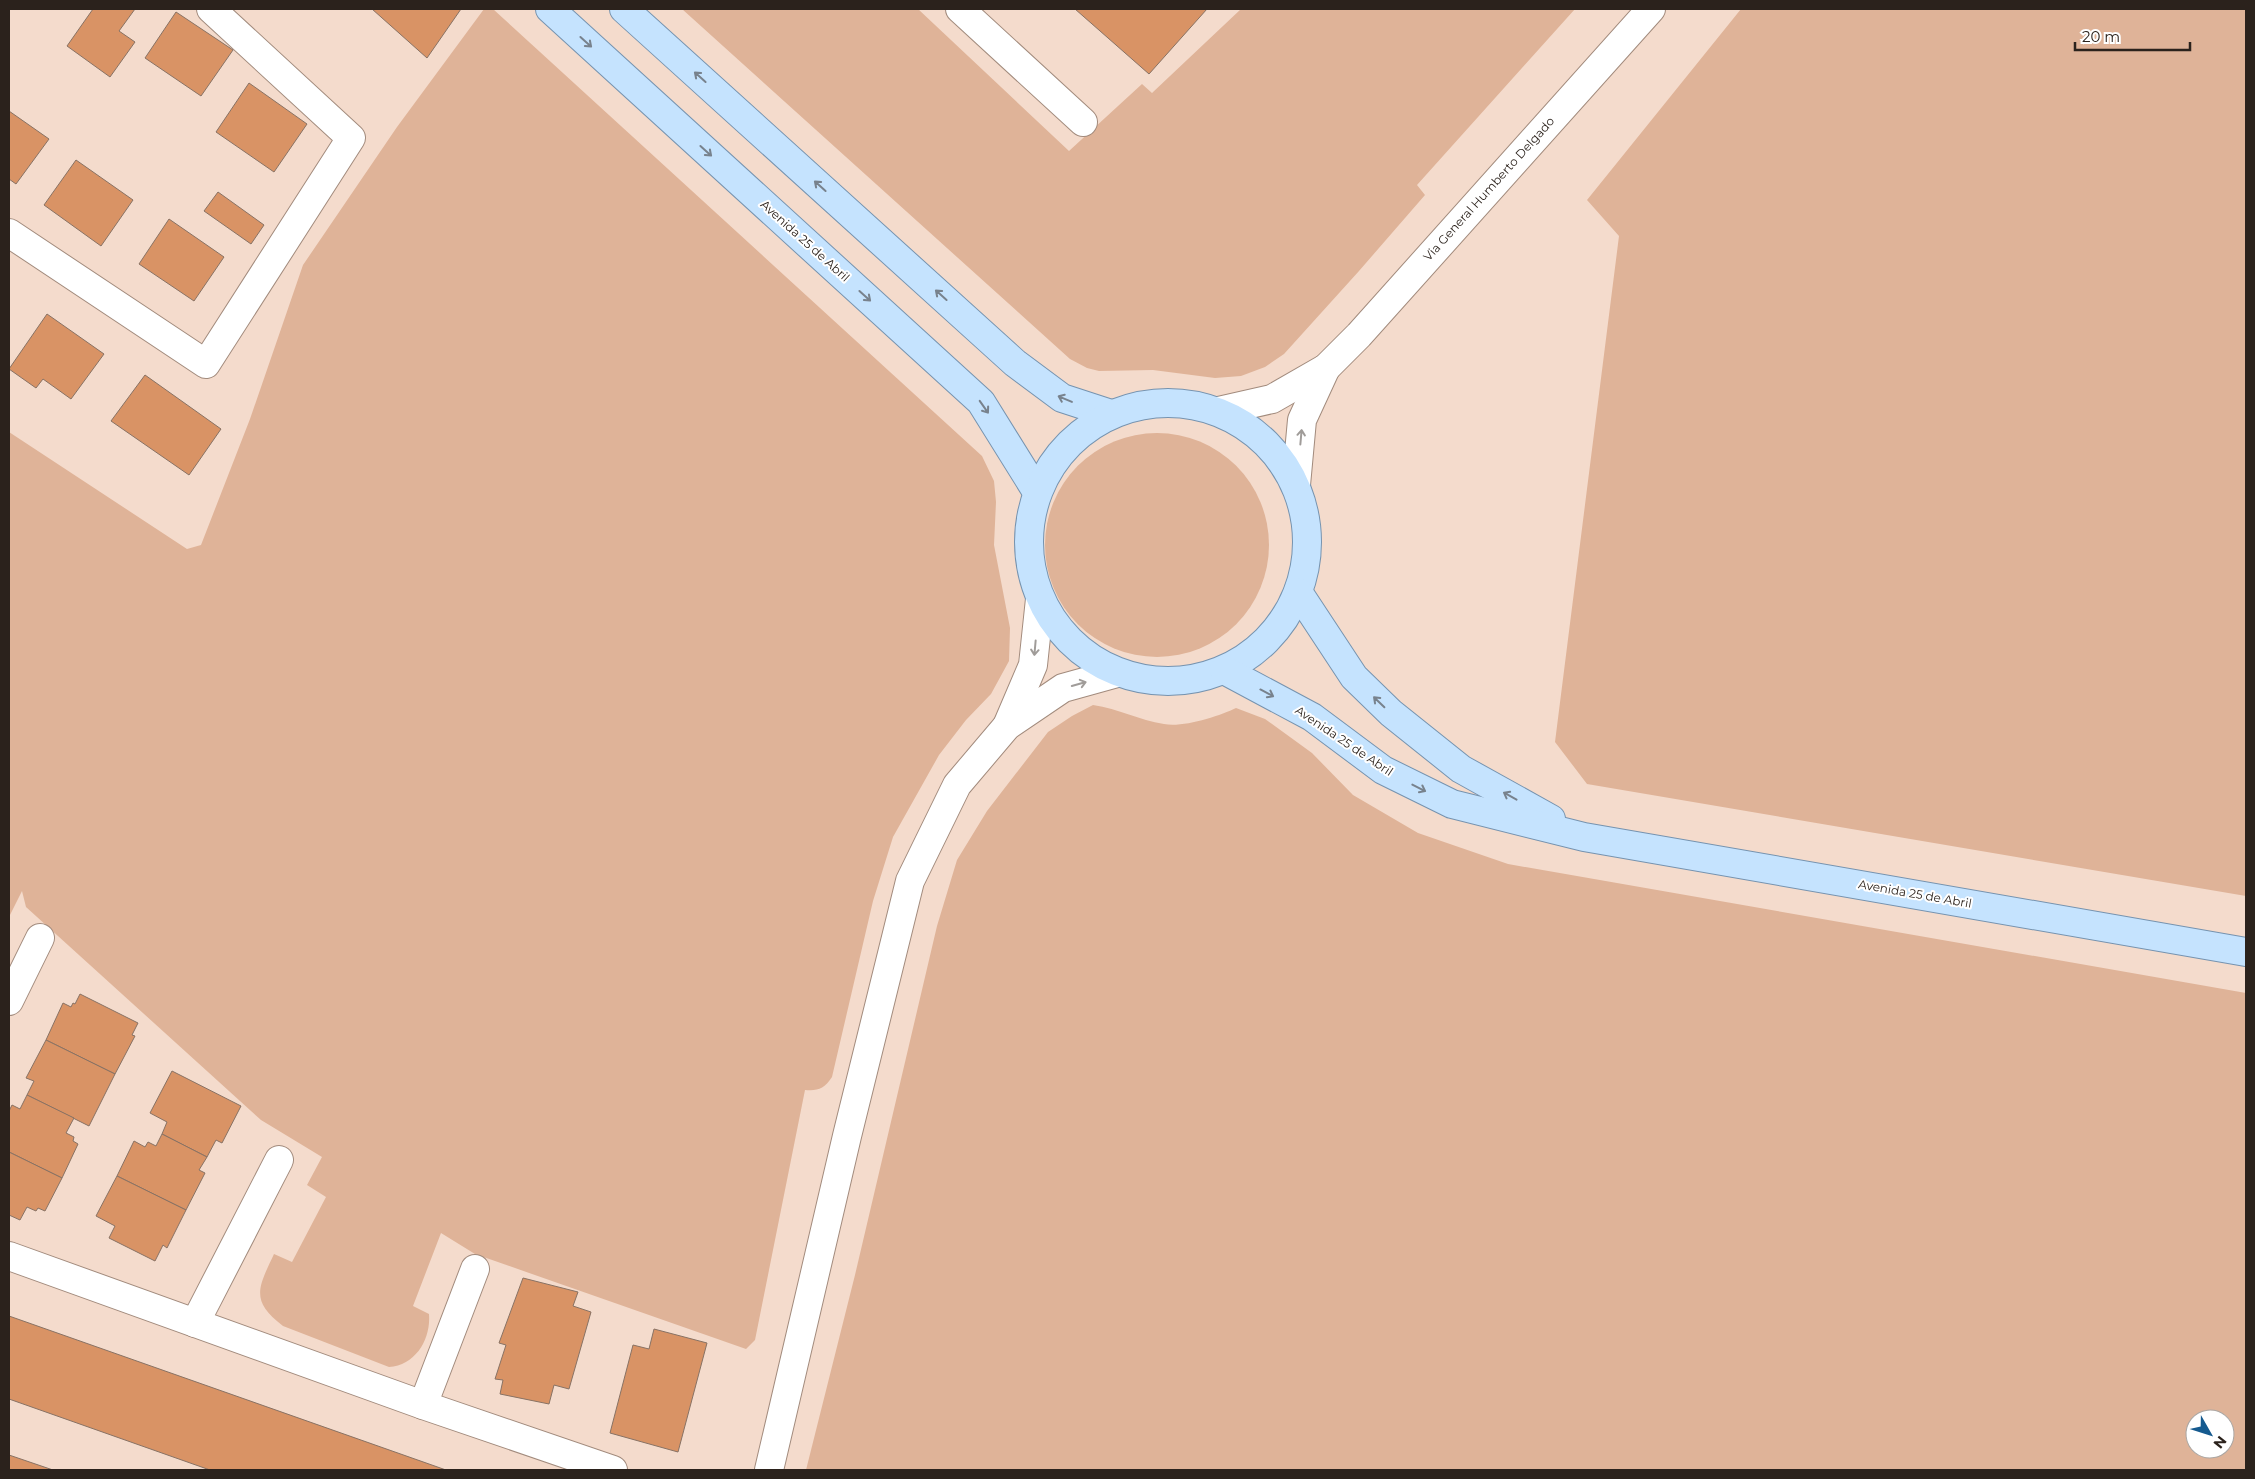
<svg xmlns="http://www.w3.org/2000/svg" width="2255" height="1479" font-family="Montserrat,sans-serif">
<rect width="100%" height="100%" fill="#f4dbcc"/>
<!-- green -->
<g fill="#dfb398" fill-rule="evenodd">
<path d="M484 9H493L982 456 994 481 996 502 994 545 1010 628 1009 661 991 694 966 720 939 755 893 837 873 901 832 1077C824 1089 818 1091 805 1090L755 1340 746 1349 475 1254 441 1233 413 1306 429 1314C431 1339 416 1365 389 1367L283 1326C250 1301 258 1288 274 1254L292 1262 326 1197 307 1185 322 1157 261 1120 26 907 22 891 9 917V432L187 549 201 545 250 419 303 265 397 127Z"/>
<path d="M682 9H918L1069 151 1142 84 1152 93 1241 9H1575L1417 185 1425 195 1359 271 1284 354 1265 367 1241 376 1215 378 1153 370 1099 371 1087 368 1070 359Z"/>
<path d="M1741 9H2246V896L1587 784 1555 742 1619 236 1587 200Z"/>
<circle cx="1157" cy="545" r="112"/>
<path d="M1093 705C1119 709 1139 720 1164 724 1182 728 1220 716 1236 708L1265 719 1312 753 1353 795 1418 833 1508 864 2246 993V1470H806L855 1275 937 926 957 860 987 811 1048 732 1072 716ZM2195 1419H2225V1449H2195Z"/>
</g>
<!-- building -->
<g fill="#d99365" stroke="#887264">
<path d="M93 9H135L119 31 135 42 110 77 67 46Z"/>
<path d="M372 9H461L427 58Z"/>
<path d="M1075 9H1207L1149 74Z"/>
<path d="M176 12 233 50 201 96 145 58Z"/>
<path d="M249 83 307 124 274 172 216 132Z"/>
<path d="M9 111 49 139 16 184 9 179Z"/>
<path d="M76 160 133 200 101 246 44 205Z"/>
<path d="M218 192 264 225 251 244 204 211Z"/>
<path d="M169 219 224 257 194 301 139 264Z"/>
<path d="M47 314 104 354 71 399 43 379 36 388 9 369Z"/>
<path d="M145 375 221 429 189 475 111 421Z"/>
<path d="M80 994 138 1023 132 1035 135 1036 115 1074 46 1040 63 1003 71 1007 73 1003 75 1004Z"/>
<path d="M46 1040 115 1074 89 1126 27 1095 34 1081 26 1078Z"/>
<path d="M172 1071 241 1106 222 1143 216 1140 207 1157 162 1134 167 1122 150 1113Z"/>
<path d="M27 1095 74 1118 66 1133 74 1137 73 1141 78 1144 62 1178 9 1152V1111L12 1105 20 1109Z"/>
<path d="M162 1134 207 1157 199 1170 205 1173 186 1210 117 1176 134 1141 145 1147 148 1142 156 1146Z"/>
<path d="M9 1152 62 1178 45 1211 38 1208 36 1211 27 1207 20 1220 9 1215Z"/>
<path d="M117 1176 186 1210 167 1248 163 1245 155 1261 109 1238 115 1226 96 1216Z"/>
<path d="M523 1278 578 1292 573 1306 591 1312 569 1389 554 1385 549 1404 500 1394 503 1380 495 1379 506 1345 499 1343Z"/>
<path d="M9 1316 446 1470H210L9 1399Z"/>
<path d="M654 1329 707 1343 678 1452 610 1433 633 1345 649 1349Z"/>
<path d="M9 1455 53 1470H9Z"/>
</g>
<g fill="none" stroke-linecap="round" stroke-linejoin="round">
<defs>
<g id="minor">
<path d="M960 9 1083 122"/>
<path d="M9 233 206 364 351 138 211 9"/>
<path d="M9 1001 40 938"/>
<path d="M9 1256 423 1405 613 1470"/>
<path d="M195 1323 279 1160"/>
<path d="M423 1405 475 1269"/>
</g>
<g id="tertiary">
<path d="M1007 726 1033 665 1040 599"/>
<path d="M769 1470 847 1136 910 881 957 785 1007 726 1063 688 1117 673"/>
</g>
<g id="secondary">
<path d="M1219 411 1272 399 1326 368 1359 335 1651 9"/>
<path d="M1296 485 1302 420 1326 368"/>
</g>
<g id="primary">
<path d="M550 9 981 402 1037 492"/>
<path d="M624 9 1015 363 1062 398 1111 414"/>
<circle cx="1168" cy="542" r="139"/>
<path d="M1298 592 1354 677 1391 713 1461 769 1551 819"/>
<path d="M1224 670 1312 717 1383 770 1452 804 1584 837 2246 952"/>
</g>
</defs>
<!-- minor casing -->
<use href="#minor" stroke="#a28b7d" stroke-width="30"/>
<!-- tertiary casing -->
<use href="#tertiary" stroke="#a28b7d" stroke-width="30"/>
<!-- secondary casing -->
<use href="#secondary" stroke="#a28b7d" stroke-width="30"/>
<!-- primary casing -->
<use href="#primary" stroke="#7693af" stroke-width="30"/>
<!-- minor -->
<use href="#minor" stroke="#fff" stroke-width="28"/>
<!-- tertiary -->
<use href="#tertiary" stroke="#fff" stroke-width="28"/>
<!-- secondary -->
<use href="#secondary" stroke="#fff" stroke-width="28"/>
<!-- primary -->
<use href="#primary" stroke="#c5e3fe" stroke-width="28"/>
</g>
<!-- one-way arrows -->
<defs><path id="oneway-shaft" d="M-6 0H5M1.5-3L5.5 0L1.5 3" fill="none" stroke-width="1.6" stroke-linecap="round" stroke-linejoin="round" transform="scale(1.25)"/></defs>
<g stroke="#78828d">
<use href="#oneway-shaft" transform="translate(586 42) rotate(42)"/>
<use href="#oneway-shaft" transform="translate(700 77) rotate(-138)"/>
<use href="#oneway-shaft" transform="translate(706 151) rotate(42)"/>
<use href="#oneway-shaft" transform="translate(820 186) rotate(-138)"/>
<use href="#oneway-shaft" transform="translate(941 295) rotate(-138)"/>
<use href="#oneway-shaft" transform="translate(865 296) rotate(42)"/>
<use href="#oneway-shaft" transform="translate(1065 399) rotate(-157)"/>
<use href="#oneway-shaft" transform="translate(984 407) rotate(55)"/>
<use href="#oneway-shaft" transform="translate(1267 693) rotate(28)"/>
<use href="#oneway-shaft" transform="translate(1379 702) rotate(-136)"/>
<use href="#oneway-shaft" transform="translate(1419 788) rotate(27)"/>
<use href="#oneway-shaft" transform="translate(1510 796) rotate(-151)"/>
</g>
<g stroke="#a09c99">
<use href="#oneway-shaft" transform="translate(1301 437) rotate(-85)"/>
<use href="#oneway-shaft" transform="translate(1035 648) rotate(95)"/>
<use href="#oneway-shaft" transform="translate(1079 684) rotate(-16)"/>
</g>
<g text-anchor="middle" stroke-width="4" stroke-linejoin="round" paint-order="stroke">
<!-- street labels -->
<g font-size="12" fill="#2b221c" stroke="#fff">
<text transform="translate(1489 189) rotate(-48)" y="4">Via General Humberto Delgado</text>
<text transform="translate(805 241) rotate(42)" y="4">Avenida 25 de Abril</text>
<text transform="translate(1344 741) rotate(34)" y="4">Avenida 25 de Abril</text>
<text transform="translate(1915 894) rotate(10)" y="4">Avenida 25 de Abril</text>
</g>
</g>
<!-- border -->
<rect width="2255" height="1479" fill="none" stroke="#2b221c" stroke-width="20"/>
<!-- north arrow -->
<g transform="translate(2210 1434) rotate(129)"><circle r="24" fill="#ffffff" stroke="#aaa7a4"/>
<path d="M0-4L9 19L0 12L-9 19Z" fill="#155a8f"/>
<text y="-8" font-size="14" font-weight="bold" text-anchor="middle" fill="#2b221c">N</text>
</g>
<!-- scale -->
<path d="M2075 42v8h115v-8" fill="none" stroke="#2b221c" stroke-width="2.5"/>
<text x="2082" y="42" font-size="15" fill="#2b221c" stroke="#ffffff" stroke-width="4" paint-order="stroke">20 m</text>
</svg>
